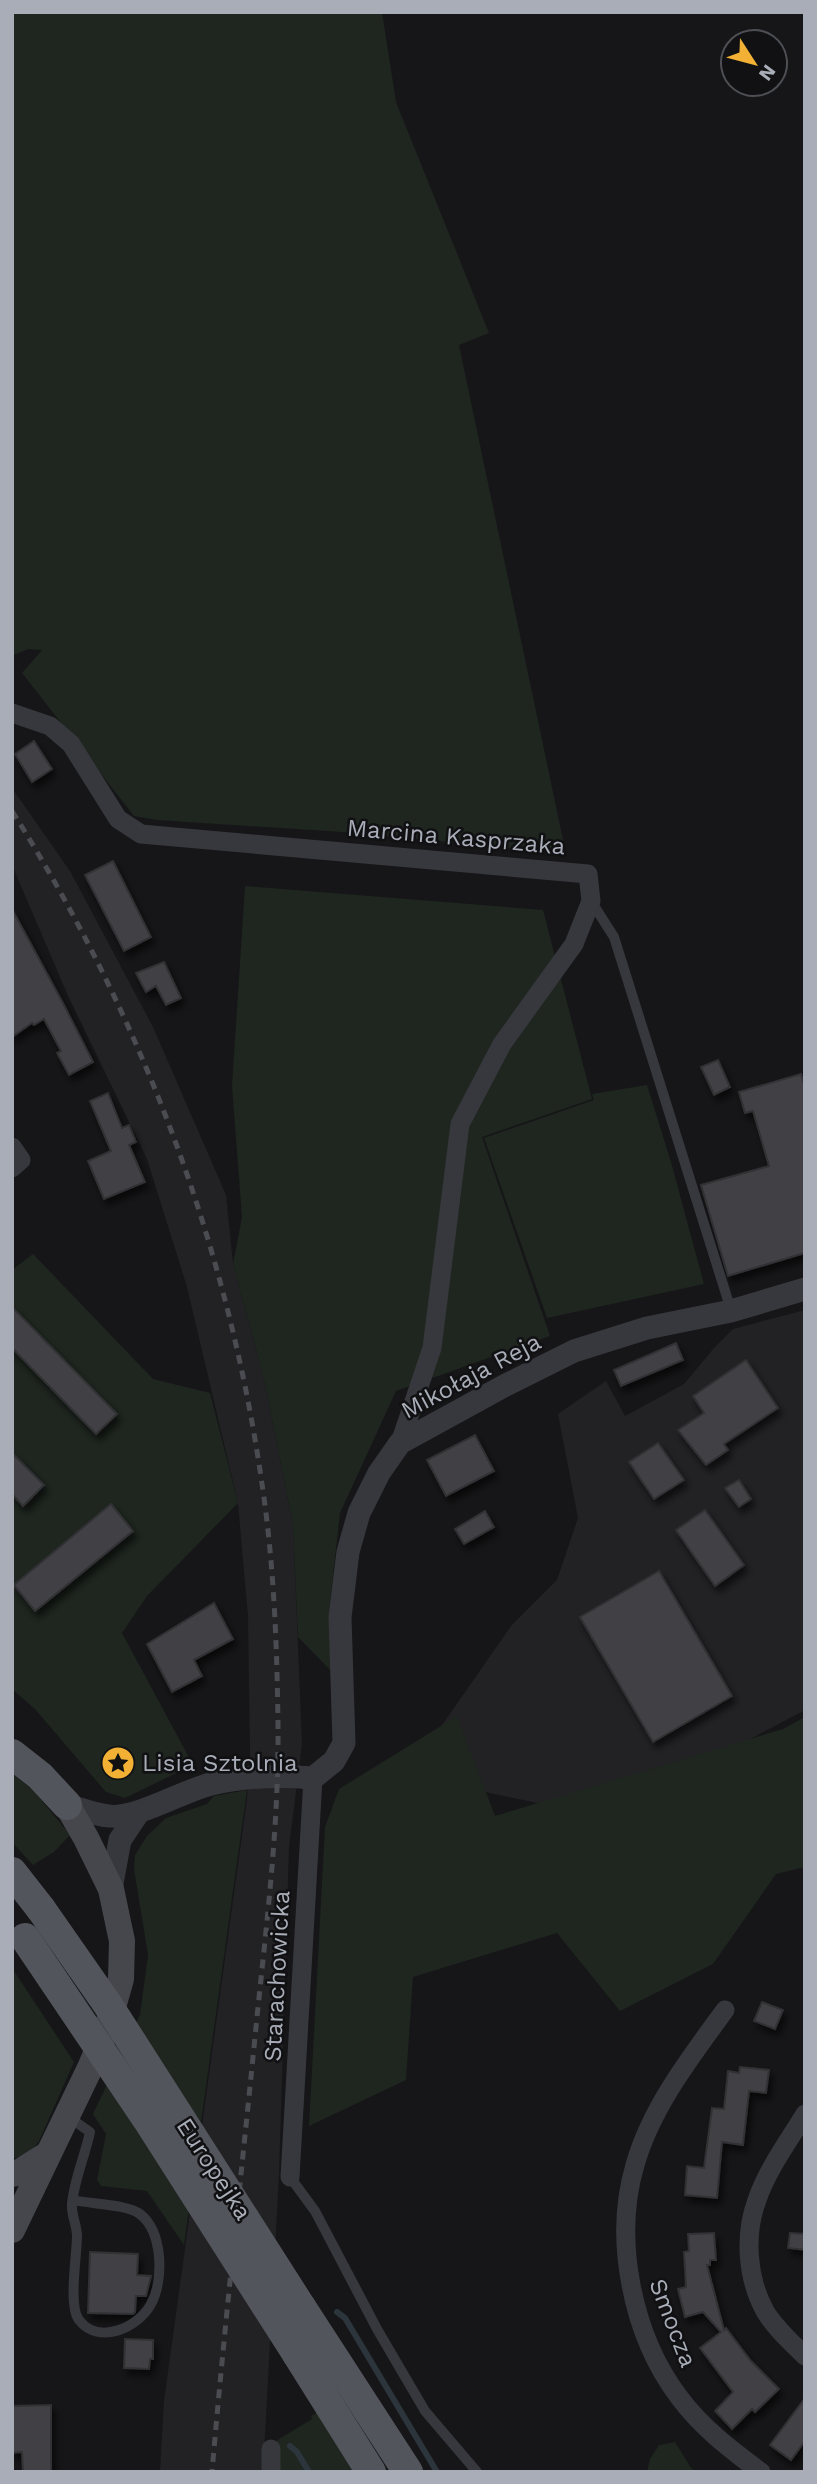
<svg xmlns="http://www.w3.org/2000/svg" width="817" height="2484" font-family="'Work Sans',sans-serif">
<defs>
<filter id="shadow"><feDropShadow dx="3.5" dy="6" stdDeviation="3.5" flood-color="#0009"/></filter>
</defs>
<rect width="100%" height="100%" fill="#161618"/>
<!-- built -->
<g fill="#222225">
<path d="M12 788 70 871 153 1027 226 1195 233 1264 265 1383 293 1525 302 1744 289 1847 279 2174 263 2472H160L164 2401 247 1799 250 1751 248 1616 238 1503 187 1287 147 1159 69 998 12 865Z"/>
<path d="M805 1310V1710L692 1770 556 1807 481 1791 440 1728 511 1626 557 1580 578 1518 558 1414 606 1381 625 1416 684 1384 714 1348 733 1329Z"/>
</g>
<!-- green -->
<g fill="#1e261f">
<path d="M12 12H382L396 102 489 333 459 345 566 854 358 833 157 820 134 816 22 673 42 650 28 649 12 656Z"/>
<path d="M245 886 543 910 592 1099 482 1137 550 1336 396 1391 340 1513 329 1612 331 1671 298 1637 293 1525 265 1383 233 1264 242 1217 232 1086Z"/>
<path d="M647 1085 671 1162 704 1284 547 1318 484 1138 594 1100 592 1094Z"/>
<path d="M33 1254 153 1379 210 1393 238 1503 147 1596 122 1633 193 1765 125 1798 106 1792 35 1709 12 1689V1270Z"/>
<path d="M457 1716 495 1816 783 1729 805 1717V1867L776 1874 713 1964 620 2011 557 1933 413 1977 406 2080 309 2126 325 1827 339 1789Z"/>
<path d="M12 1773 34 1791 70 1835 54 1852 33 1865 12 1842Z"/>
<path d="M247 1790 184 2245 147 2191 101 2186 97 2180 106 2134 93 2114 140 2015 148 1955 134 1869 135 1855 147 1836 166 1818 207 1804 214 1796Z"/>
<path d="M12 1968 74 2062 39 2141C32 2151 25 2159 12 2158Z"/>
<path d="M318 2412 355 2472H276V2441L312 2419 311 2416Z"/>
<path d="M675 2442 691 2468 697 2472H647L650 2459 659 2445Z"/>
</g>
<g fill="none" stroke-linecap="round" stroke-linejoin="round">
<!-- stream -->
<g stroke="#2c353c" stroke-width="6">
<path d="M337 2312 345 2318 437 2472"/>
<path d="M290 2446 297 2452 309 2472"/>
</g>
</g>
<!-- building -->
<g fill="#404145" stroke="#303034" stroke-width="2" filter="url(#shadow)">
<path d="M34 741 52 769 32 782 15 754Z"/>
<path d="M113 861 151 937 124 951 85 875Z"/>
<path d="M12 909 64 1005 93 1062 69 1075 57 1053 61 1051 44 1019 34 1025 32 1023 12 1037Z"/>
<path d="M164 962 181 998 166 1005 156 986 146 992 136 973Z"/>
<path d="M718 1060 730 1087 714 1095 701 1067Z"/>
<path d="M801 1074 805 1088V1253L728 1276 701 1185 769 1166 753 1111 745 1113 739 1092Z"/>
<path d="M108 1093 122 1128 129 1125 136 1142 129 1145 145 1182 104 1199 88 1161 111 1151 90 1101Z"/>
<path d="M12 1307 117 1414 96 1434 12 1348Z"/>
<path d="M676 1343 683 1360 621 1386 614 1370Z"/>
<path d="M746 1360 778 1408 724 1444 728 1450 706 1465 678 1430 704 1413 693 1396Z"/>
<path d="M475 1435 494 1471 446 1496 427 1460Z"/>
<path d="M658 1443 684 1480 654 1499 629 1462Z"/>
<path d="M12 1453 44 1485 23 1506 12 1494Z"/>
<path d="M739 1480 751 1499 739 1507 725 1488Z"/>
<path d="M111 1504 133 1531 35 1611 14 1585Z"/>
<path d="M705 1510 744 1565 715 1586 676 1530Z"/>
<path d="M485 1511 494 1527 464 1544 455 1529Z"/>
<path d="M659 1571 732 1696 653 1742 580 1617Z"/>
<path d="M214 1603 233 1639 194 1660 202 1676 172 1692 147 1644Z"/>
<path d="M762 2002 783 2010 775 2029 754 2021Z"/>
<path d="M740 2067 769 2070 766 2093 749 2091 743 2145 722 2142 717 2198 685 2195 687 2166 704 2168 712 2108 724 2109 728 2071 739 2073Z"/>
<path d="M714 2233 716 2260H710V2265H707L724 2330 726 2328 751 2361 779 2389 755 2412 752 2409 732 2429 715 2411 733 2392 700 2348 721 2332 703 2312 685 2317 678 2289 686 2287 684 2252 689 2251 688 2234Z"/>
<path d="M790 2233 805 2234V2250L788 2248Z"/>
<path d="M90 2252 138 2254 137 2275 151 2276 146 2296H136L135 2312 133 2314 88 2313Z"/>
<path d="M125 2339 153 2340V2359H150L149 2369 124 2368Z"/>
<path d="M805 2398V2441L791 2460 770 2445Z"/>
<path d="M51 2405V2472H23L22 2452 12 2453V2406Z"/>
</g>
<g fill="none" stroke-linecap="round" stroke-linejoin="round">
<!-- service -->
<g stroke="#37383d" stroke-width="10">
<path d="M591 901 614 937 731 1310"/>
<path d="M70 2118 90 2132C85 2156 74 2180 72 2204 71 2215 77 2225 77 2236 77 2255 68 2306 79 2320 99 2346 139 2327 151 2304 164 2280 163 2232 140 2214 127 2204 90 2204 73 2200"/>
<path d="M290 2177 315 2211 377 2329 425 2411 477 2472"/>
</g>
<!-- minor -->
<g stroke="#37383d" stroke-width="19">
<path d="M12 713 50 726 71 744 118 819 141 834 588 874 591 901 574 944 502 1044 460 1124 432 1348 400 1443"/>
<path d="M12 1147 21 1160 12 1168"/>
<path d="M725 2010C690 2058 651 2108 635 2165 613 2239 632 2335 679 2397 701 2427 731 2450 761 2472"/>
<path d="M805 2114C788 2142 767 2170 757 2200 744 2235 747 2278 765 2311 775 2328 791 2342 805 2356"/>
<path d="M290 2177 313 1778"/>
<path d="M271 2449V2472"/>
</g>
<!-- tertiary -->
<g stroke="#37383d" stroke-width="23">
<path d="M67 1805C81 1809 95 1815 109 1816 135 1820 182 1791 211 1784 245 1776 278 1775 313 1778L334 1761 344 1743 340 1617 348 1552 359 1513 379 1473 400 1443 504 1386 574 1351 647 1328 731 1311 805 1289"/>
<path d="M111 1889 120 1840 138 1813"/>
</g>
<!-- secondary -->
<g stroke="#45474d" stroke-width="26">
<path d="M12 2174 18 2173 48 2154"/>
<path d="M12 2230 90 2068 108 2025 121 1979 122 1941 111 1889 86 1838 67 1805"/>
</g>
<!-- primary -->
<g stroke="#53555c" stroke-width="30">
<path d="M12 1754 40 1776 67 1805"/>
<path d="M12 1872 41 1909"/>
<path d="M301 2307 408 2472"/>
<path d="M297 2354 371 2472"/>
</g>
<!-- rail -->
<path stroke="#4a4c52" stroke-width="5" stroke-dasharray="9 7" stroke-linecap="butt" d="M12 811C141 1015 228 1245 262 1484 274 1564 277 1645 278 1725 279 1823 267 1920 257 2017 242 2169 225 2320 212 2472"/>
<!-- primary-bridge -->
<g stroke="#53555c" stroke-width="30">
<path d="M41 1909 108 2005 301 2307"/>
<path d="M25 1938 147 2119 297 2354"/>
</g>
</g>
<!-- icons -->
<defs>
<symbol id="sight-disc" viewBox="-11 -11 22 22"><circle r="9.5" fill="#f2b134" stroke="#111113"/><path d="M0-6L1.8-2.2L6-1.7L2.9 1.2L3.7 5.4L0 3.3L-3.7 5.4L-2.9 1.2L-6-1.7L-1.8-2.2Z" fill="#111"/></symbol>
</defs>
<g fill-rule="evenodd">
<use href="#sight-disc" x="99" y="1744" width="38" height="38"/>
</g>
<g text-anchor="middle" stroke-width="5" stroke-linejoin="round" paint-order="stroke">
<!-- street labels -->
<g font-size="24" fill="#a8adb8" stroke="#111113">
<text transform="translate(456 837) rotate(5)" y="8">Marcina Kasprzaka</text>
<text transform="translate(471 1376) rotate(-28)" y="8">Mikołaja Reja</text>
<text transform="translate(277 1976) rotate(-87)" y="8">Starachowicka</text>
<text transform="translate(214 2169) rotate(57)" y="8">Europejka</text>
<text transform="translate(673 2323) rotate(69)" y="8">Smocza</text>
</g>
<!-- poi labels -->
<g font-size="24" fill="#a8adb8" stroke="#111113" text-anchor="start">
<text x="142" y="1771">Lisia Sztolnia</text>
</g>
</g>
<!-- border -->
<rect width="817" height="2484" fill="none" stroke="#a8adb8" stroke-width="28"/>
<!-- north arrow -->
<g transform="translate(754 63) rotate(126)"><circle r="33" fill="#111113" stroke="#4d4f55" stroke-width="2"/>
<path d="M0-5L12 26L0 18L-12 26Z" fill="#f2b134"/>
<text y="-10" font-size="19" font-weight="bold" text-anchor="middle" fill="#a8adb8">N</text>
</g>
</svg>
